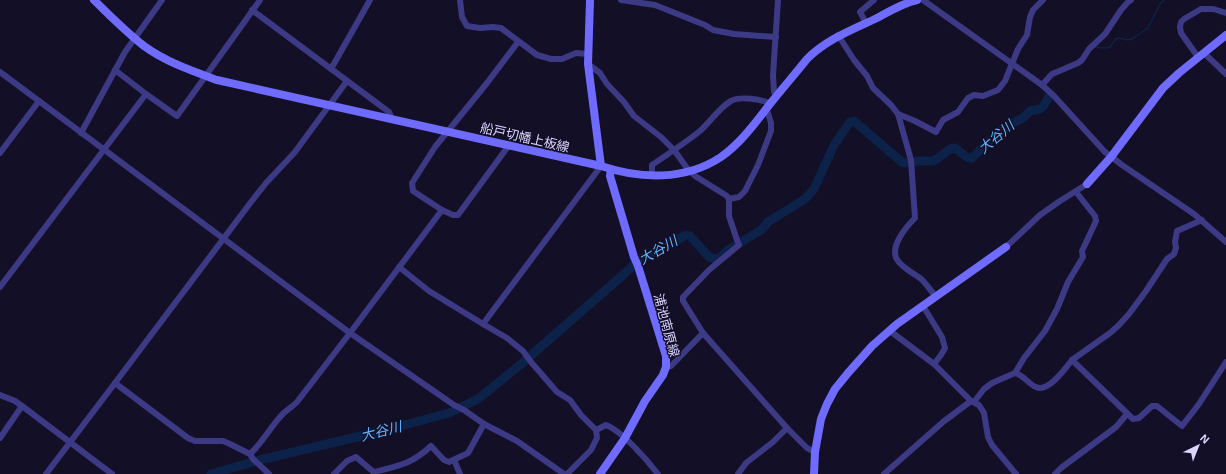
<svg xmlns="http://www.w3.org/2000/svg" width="1226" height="474" font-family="'Exo 2','Noto Sans JP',sans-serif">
<rect width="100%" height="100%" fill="#130f26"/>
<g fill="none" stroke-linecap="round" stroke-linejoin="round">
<!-- stream -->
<path stroke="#0c2248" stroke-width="1.5" d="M1095 47 1105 48H1109L1116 39 1119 38 1128 40 1132 39 1148 28 1160 4 1164 0"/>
<!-- river -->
<path stroke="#0c2248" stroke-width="9" d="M211 474 260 460 386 430 449 413 478 399 520 365 623 275 639 260 686 235 690 236 709 257 714 259 720 258 728 250 761 230 768 222 805 199 814 189 834 145 850 122 854 121 903 163 918 161H933L937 159 950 149 955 148 968 158H972L1005 127 1023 118 1030 111 1040 109 1045 104 1049 96"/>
<!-- street -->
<g stroke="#3d3a85" stroke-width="6">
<path d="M460 0 462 17 467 26 480 28 493 27 501 28 537 55 551 59H562L576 53 588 54"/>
<path d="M621 0 655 5 705 25 713 30 734 34 776 37"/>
<path d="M923 0 1042 85 1054 96 1105 152 1122 165 1194 214 1226 242"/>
<path d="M252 10 389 112 392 119"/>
<path d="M866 23 860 12 874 0"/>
<path d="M838 35 854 60 867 76 873 88 891 105 898 114 911 160 915 218C906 227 888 248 898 261 903 268 913 273 920 278 926 283 931 291 936 297"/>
<path d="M1204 53 1226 74"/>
<path d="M1198 57 1181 33 1180 27 1181 22 1184 19 1201 9H1213L1226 13"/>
<path d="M588 64 600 73 607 84 624 102 634 116 661 137 674 150 687 168 695 176 727 196 729 199V216L737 240 739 245 709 270 683 297V301L703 333 787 428 807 448 815 452"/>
<path d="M331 69 370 0"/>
<path d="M115 70 146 94 177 116 260 0"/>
<path d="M0 72 350 333 454 405 464 410 484 424 517 441 564 474"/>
<path d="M1042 85 1052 74 1078 63 1082 60 1089 49 1105 34 1121 10 1128 2 1131 0"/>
<path d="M777 95 774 92 773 75 778 0"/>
<path d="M898 114 915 121 936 132 943 120 958 112 968 98 974 95 983 96 998 90 1005 81 1018 49 1027 35 1030 17 1033 10 1043 0"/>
<path d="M81 133 125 52 162 0"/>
<path d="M0 153 39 101"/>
<path d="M652 176V165C668 154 685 143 700 131 710 122 720 107 731 101 739 96 763 99 770 104"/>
<path d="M729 199 739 197 745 191 758 165 771 131V123L768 113 765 111"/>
<path d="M442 210 413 191 412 183 435 147 487 83 518 42"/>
<path d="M1006 247 1040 215 1060 201 1087 184"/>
<path d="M399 267 429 291 483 324 507 338 523 351 531 362 557 392 570 400 581 415 596 430 597 438 591 450 567 474"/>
<path d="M0 287 146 94"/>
<path d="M923 306 942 337 945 348 941 355 934 364"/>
<path d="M483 324 601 166"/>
<path d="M890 331 934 364 971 401 979 405 984 413 988 437 992 445 1016 474"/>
<path d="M1072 360 1110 333 1118 326 1129 314 1146 291 1167 259 1174 254 1176 248 1175 242 1177 231 1202 220"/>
<path d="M666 367 671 366 703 333"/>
<path d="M1015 373C1024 375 1028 384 1036 387 1048 393 1065 369 1072 360L1133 419 1139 418 1152 406H1157L1182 426 1199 404 1226 362"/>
<path d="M115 383 251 202 266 183 295 152 347 81"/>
<path d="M0 395 15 401 22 406 112 474"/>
<path d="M974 402 984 389 992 383 1015 373 1024 358 1045 331 1057 309 1068 282 1083 257 1082 251 1096 221 1095 216 1076 192"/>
<path d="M596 430 606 425C622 431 647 460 658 474"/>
<path d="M0 438 22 406"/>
<path d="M250 454C262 443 270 428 280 417 285 411 291 408 297 402L350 333 442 210 453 215H458L509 145"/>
<path d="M454 460 460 474"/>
<path d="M374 472C398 466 412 464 431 446L444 460 449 462 468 453 484 424"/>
<path d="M46 474 115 383 188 438 195 441H223L230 444 250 454 253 459 269 474"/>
<path d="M334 474 347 461 356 457 376 474"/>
<path d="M738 474 746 463 773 442 787 428"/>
<path d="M884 474 943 422 971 401"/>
<path d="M1055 474 1061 468 1116 427 1127 414"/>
</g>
<!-- secondary -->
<g stroke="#6f6bff" stroke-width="8">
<path d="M94 0C110 16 126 32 144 46 166 62 192 71 217 80L601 166C640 179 685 181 721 157 741 143 755 123 770 104 782 89 795 74 807 59 827 39 852 30 877 18 890 11 903 3 917 0"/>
<path d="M590 0 588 64 601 166"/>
<path d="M1087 184 1111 157 1163 88 1179 73 1226 35"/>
<path d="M600 474 625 438 645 401 663 375 666 367V356L638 266 634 257 610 176 611 169"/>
<path d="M814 474 815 452 821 419 827 404 835 389 848 373 872 346 897 324 1006 247"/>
</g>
</g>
<g text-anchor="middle" stroke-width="3" stroke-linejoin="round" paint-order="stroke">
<!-- street labels -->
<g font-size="13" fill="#d9d4ff" stroke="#130f26">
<text transform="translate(525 137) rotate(13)" y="5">船戸切幡上板線</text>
<text transform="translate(667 325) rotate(75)" y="5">浦池南原線</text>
</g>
<!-- water labels -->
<g font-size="14" font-style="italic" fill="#62b6ff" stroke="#130f26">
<text transform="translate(996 137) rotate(-40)" y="5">大谷川</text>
<text transform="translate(658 250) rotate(-30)" y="5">大谷川</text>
<text transform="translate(381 431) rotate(-14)" y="5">大谷川</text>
</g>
</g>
<!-- north arrow -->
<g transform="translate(1198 446) rotate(43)" stroke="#130f26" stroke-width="3" paint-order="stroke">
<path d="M0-3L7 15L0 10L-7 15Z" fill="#d9d4ff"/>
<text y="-6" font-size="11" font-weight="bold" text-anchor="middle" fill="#d9d4ff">N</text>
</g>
</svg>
